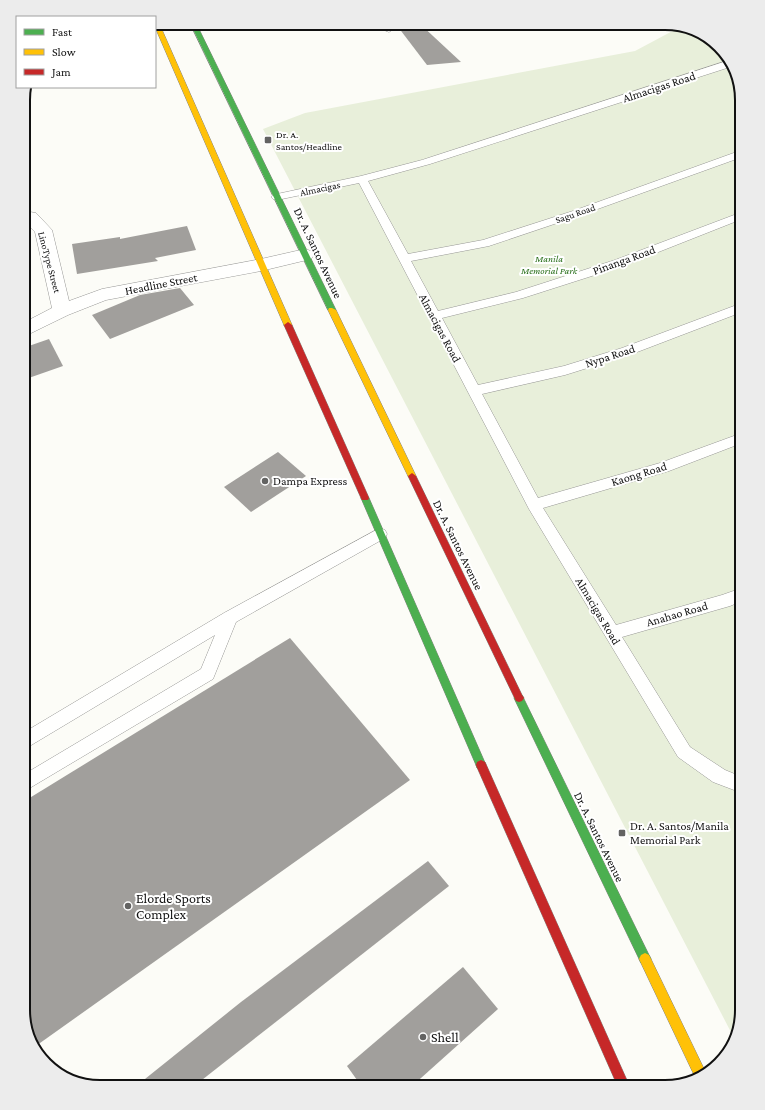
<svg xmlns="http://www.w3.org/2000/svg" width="765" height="1110" font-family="'Crimson Pro',serif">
<rect width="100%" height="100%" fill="#fcfcf7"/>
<!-- cemetery -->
<path fill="#e8efda" d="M680 27 707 36 732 62 742 101V1010L734 1038 263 129 305 113 635 51Z"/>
<!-- building -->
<g fill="#a19f9c">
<path d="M395 23H419L461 62 427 65Z"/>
<path d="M187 226 196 250 155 258 158 261 77 274 72 244 120 237V239Z"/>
<path d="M180 288 194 305 110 339 92 315 140 295Z"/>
<path d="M49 339 63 366 23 380V348Z"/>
<path d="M278 452 306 476 251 512 224 487Z"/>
<path d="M290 638 410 780 33 1048 23 1010V802Z"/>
<path d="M428 861 449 886 193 1087H135L241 1002Z"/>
<path d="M463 967 498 1009 411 1087H362L347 1066Z"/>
</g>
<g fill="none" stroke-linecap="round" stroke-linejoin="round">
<defs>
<g id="lane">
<path d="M381 23H391L394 29 389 32 386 31Z"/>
<path d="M730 60 733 66 430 164 368 181 408 254 483 240 573 211 742 150V157L581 215 489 246 411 261 438 311 516 292 615 260 742 212V219L623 266 523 298 442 318 478 385 564 366 622 348 742 303V312L632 354 565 375 482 394 538 498 660 463 742 433V443L669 471 543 508 616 625 722 595 742 588V601L730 606 622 637 690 747 725 770 742 777V793L713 782 678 757 529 509 359 183 277 200 273 199 271 197 273 195 277 194 361 176 422 160Z"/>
<path d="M380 528 385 530 387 534 385 538 236 622 213 679 23 792V775L201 669 215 635 23 750V733L224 613Z"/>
</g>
<path id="street" d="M30 212 36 213 52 230 69 301 102 289 261 259 305 249 311 251 314 255 311 259 261 271 106 300 68 315 23 337V323L52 308 35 232 26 223H23V213Z"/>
<g id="fast">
<path d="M190 23H196L336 310 335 312H332L328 310Z"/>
<path d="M365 495 369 498 486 765 485 768 481 770 477 768 476 765 361 498Z"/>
<path d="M519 694 522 695 649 955 651 959 649 963 645 965 641 963 514 698 516 695Z"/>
</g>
<g id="slow">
<path d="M155 23H159L292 325 291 327H285L284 325 155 27Z"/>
<path d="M329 308H332L336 310 416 476 415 478 412 479 408 476 328 310Z"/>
<path d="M645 953 649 955 706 1073 703 1077 696 1079 641 963 639 959 641 955Z"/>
</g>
<g id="jam">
<path d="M288 322 292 325 369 498 368 500H362L361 498 284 325Z"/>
<path d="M412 473 416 476 522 695 524 698 522 701 519 702 516 701 408 476Z"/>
<path d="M481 760 485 762 630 1087H618L476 765 477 762Z"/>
</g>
</defs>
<!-- lane casing -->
<use href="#lane" stroke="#979795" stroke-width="1"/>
<!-- street casing -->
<use href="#street" stroke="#979795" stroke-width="1"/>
<!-- fast casing -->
<use href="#fast" stroke="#848482" stroke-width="1"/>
<!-- slow casing -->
<use href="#slow" stroke="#848482" stroke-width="1"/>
<!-- jam casing -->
<use href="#jam" stroke="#848482" stroke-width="1"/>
<!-- lane -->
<use href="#lane" fill="#fffffe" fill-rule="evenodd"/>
<!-- street -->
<use href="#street" fill="#fffffe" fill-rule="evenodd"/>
<!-- fast -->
<use href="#fast" fill="#4caf50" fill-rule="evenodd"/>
<!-- slow -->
<use href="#slow" fill="#ffc107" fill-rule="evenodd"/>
<!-- jam -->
<use href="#jam" fill="#c62828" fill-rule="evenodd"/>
</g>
<!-- markers -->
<g fill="#636362" stroke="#fff" stroke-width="1.5">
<rect x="264" y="136" width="8" height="8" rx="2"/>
<circle cx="265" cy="481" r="4"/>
<rect x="618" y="829" width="8" height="8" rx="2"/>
<circle cx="128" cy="906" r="4"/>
<circle cx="423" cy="1037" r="4"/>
</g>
<g text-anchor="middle" stroke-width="4" stroke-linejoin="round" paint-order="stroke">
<!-- far-poi labels -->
<g font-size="10" fill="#111" stroke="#fff" text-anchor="start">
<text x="276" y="138">Dr. A.<tspan x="276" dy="12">Santos/Headline</tspan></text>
</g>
<!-- far-street labels -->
<g font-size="10" fill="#111" stroke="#fff">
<text transform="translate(320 188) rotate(-12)" y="4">Almacigas</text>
<text transform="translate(575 213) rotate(-19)" y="4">Sagu Road</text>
<text transform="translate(50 262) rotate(75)" y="4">LinoType Street</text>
</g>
<!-- far-park labels -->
<g font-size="10" font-style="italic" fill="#296f1a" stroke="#fff">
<text x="549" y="262">Manila<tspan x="549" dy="12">Memorial Park</tspan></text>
</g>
<!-- street labels -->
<g font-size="12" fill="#111" stroke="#fff">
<text transform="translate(659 87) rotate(-18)" y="4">Almacigas Road</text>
<text transform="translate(318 253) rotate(65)" y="4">Dr. A. Santos Avenue</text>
<text transform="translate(624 260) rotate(-20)" y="4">Pinanga Road</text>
<text transform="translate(161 284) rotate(-11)" y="4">Headline Street</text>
<text transform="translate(440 328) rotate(62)" y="4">Almacigas Road</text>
<text transform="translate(610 356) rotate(-18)" y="4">Nypa Road</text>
<text transform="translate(639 474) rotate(-17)" y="4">Kaong Road</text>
<text transform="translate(458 545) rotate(64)" y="4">Dr. A. Santos Avenue</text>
<text transform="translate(598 611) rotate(59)" y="4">Almacigas Road</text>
<text transform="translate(677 614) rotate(-16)" y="4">Anahao Road</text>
<text transform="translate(599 837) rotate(64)" y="4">Dr. A. Santos Avenue</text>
</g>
<!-- poi labels -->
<g font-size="12" fill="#111" stroke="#fff" text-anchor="start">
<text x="273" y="485">Dampa Express</text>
<text x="630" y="830">Dr. A. Santos/Manila<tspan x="630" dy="14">Memorial Park</tspan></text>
</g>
<!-- near-poi labels -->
<g font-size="14" fill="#111" stroke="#fff" text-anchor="start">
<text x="136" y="903">Elorde Sports<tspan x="136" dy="16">Complex</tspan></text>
<text x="431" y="1042">Shell</text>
</g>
</g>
<!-- crop -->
<path d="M0 0H765V1110H0ZM100 30H665A70 70 0 0 1 735 100V1010A70 70 0 0 1 665 1080H100A70 70 0 0 1 30 1010V100A70 70 0 0 1 100 30Z" fill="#ececec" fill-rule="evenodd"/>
<path fill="none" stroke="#111" stroke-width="2" d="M100 30H665A70 70 0 0 1 735 100V1010A70 70 0 0 1 665 1080H100A70 70 0 0 1 30 1010V100A70 70 0 0 1 100 30Z"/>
<!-- legend -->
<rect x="16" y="16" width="140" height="72" fill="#ffffff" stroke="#a0a0a0"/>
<rect x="24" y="29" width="20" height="6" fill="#4caf50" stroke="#a0a0a0"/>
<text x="52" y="36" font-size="12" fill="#111111">Fast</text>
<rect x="24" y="49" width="20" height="6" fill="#ffc107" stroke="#a0a0a0"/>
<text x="52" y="56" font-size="12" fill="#111111">Slow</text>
<rect x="24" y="69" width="20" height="6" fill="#c62828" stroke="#a0a0a0"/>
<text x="52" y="76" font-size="12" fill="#111111">Jam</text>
</svg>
